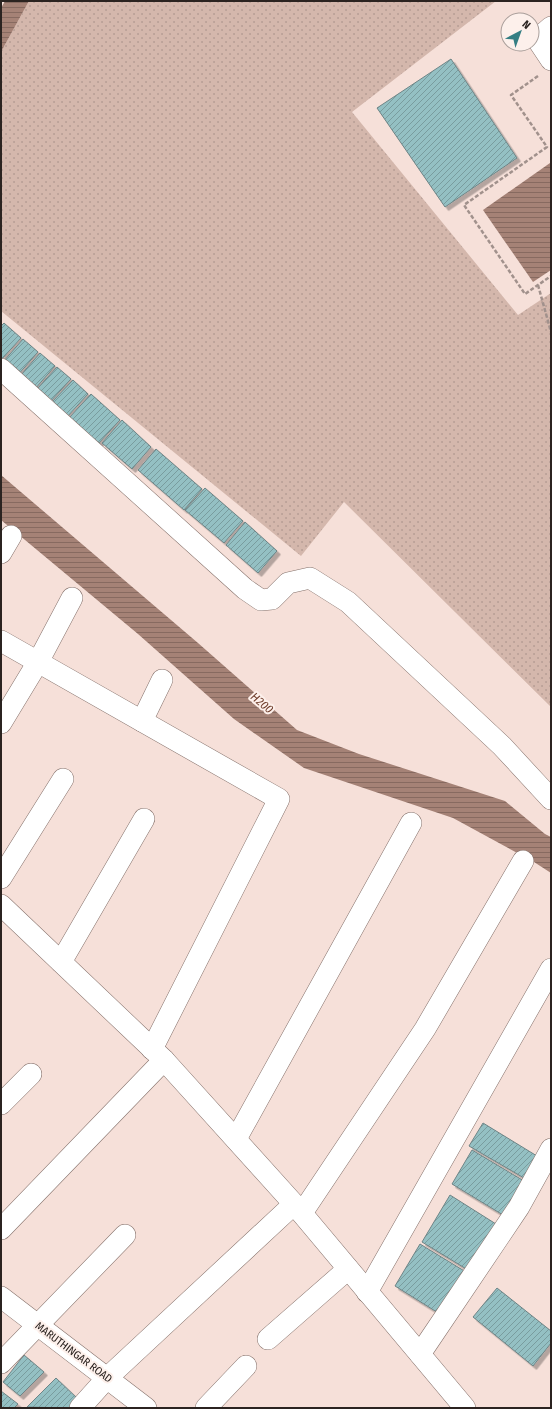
<svg xmlns="http://www.w3.org/2000/svg" width="552" height="1409" font-family="'Fira Sans Condensed',sans-serif">
<defs>
<pattern id="grass-dots" width="8" height="8" patternUnits="userSpaceOnUse"><rect width="8" height="8" fill="#d4b7ac"/><path d="M2 2h.1M6 6h.1" fill="none" stroke="#b69d94" stroke-width="1.8" stroke-linecap="round"/></pattern>
<pattern id="water-rules" width="6" height="5" patternUnits="userSpaceOnUse"><rect width="6" height="5" fill="#a58276"/><path d="M0 2.5h6" fill="none" stroke="#876a60"/></pattern>
<pattern id="building-hatch" width="6" height="6" patternUnits="userSpaceOnUse"><rect width="6" height="6" fill="#94c0c3"/><path d="M-1 1l2-2M0 6l6-6M5 7l2-2" fill="none" stroke="#799c9e"/></pattern>
<filter id="shadow"><feDropShadow dx="3.5" dy="3.5" stdDeviation="0" flood-color="#0004"/></filter>
</defs>
<rect width="100%" height="100%" fill="#f6e0d9"/>
<!-- grass -->
<path fill="url(#grass-dots)" d="M29 1H496L352 112 518 315 551 293V707L344 502 301 556 1 311V52Z"/>
<!-- water -->
<g fill="url(#water-rules)">
<path d="M5 1H29L1 52V8Z"/>
<path d="M550 163 551 270 533 282 483 210Z"/>
<path d="M1 475 198 643 297 730 359 754 505 801 545 834 551 837V873L534 862 453 818 304 768 234 719 138 634 1 520Z"/>
</g>
<!-- building -->
<g fill="url(#building-hatch)" stroke="#6e8486" filter="url(#shadow)">
<path d="M451 59 517 158 445 207 377 108Z"/>
<path d="M4 323 21 338 1 360V326Z"/>
<path d="M23 339 38 352 17 376 3 362Z"/>
<path d="M40 353 55 366 35 389 20 376Z"/>
<path d="M57 367 71 379 50 402 36 390Z"/>
<path d="M73 380 88 394 67 417 51 403Z"/>
<path d="M91 394 120 420 98 444 69 418Z"/>
<path d="M122 420 151 447 132 469 102 443Z"/>
<path d="M156 449 202 489 184 510 138 470Z"/>
<path d="M205 488 243 521 224 543 185 510Z"/>
<path d="M245 522 277 551 258 573 226 545Z"/>
<path d="M483 1123 537 1156 524 1178 469 1146Z"/>
<path d="M472 1150 524 1181 503 1215 452 1184Z"/>
<path d="M450 1195 496 1224 468 1270 422 1242Z"/>
<path d="M420 1244 466 1272 440 1314 395 1286Z"/>
<path d="M497 1288 551 1331V1343L533 1366 473 1317Z"/>
<path d="M24 1355 44 1372 20 1396 3 1382Z"/>
<path d="M56 1378 78 1399 68 1408 27 1407Z"/>
<path d="M1 1391 18 1404 14 1408H1Z"/>
</g>
<g fill="none" stroke-linecap="round" stroke-linejoin="round">
<defs>
<g id="street">
<path d="M551 27 537 39 551 60"/>
<path d="M1 369 245 589 261 600 272 599 288 583 310 578 348 602 502 746 551 799"/>
<path d="M1 553 11 536"/>
<path d="M1 641 279 799 152 1049"/>
<path d="M142 721 162 680"/>
<path d="M1 723 38 662 72 598"/>
<path d="M1 878 63 779"/>
<path d="M1 905 164 1060 294 1204 465 1408"/>
<path d="M61 962 144 819"/>
<path d="M1 1104 31 1074"/>
<path d="M236 1139 411 823"/>
<path d="M302 1213 425 1029 523 861"/>
<path d="M1 1229 164 1060"/>
<path d="M367 1292 551 969"/>
<path d="M1 1297 146 1408"/>
<path d="M268 1339 348 1269"/>
<path d="M420 1354 519 1207 551 1149"/>
<path d="M1 1363 125 1235"/>
<path d="M80 1408 107 1378 294 1204"/>
<path d="M206 1408 246 1366"/>
</g>
</defs>
<!-- street casing -->
<use href="#street" stroke="#85716b" stroke-width="22"/>
<!-- path -->
<g stroke="#a1918c" stroke-width="2.5" stroke-dasharray="4 2" stroke-linecap="butt">
<path d="M538 76 511 95 547 147 464 205 525 294 551 276"/>
<path d="M538 285 551 332"/>
</g>
<!-- street -->
<use href="#street" stroke="#fff" stroke-width="21"/>
</g>
<g text-anchor="middle" stroke-width="4" stroke-linejoin="round" paint-order="stroke">
<!-- street labels -->
<g font-size="11" fill="#2b2320" stroke="#fdf0eb">
<text transform="translate(74 1352) rotate(37)" y="4">MARUTHINGAR ROAD</text>
</g>
<!-- water labels -->
<g font-size="12" font-style="italic" fill="#6d3b29" stroke="#fdf0eb">
<text transform="translate(262 703) rotate(40)" y="4">H200</text>
</g>
</g>
<!-- border -->
<rect width="552" height="1409" fill="none" stroke="#2b2320" stroke-width="4"/>
<!-- north arrow -->
<g transform="translate(520 32) rotate(41)"><circle r="19" fill="#fdf0eb" stroke="#a99e9a"/>
<path d="M0-3L7 15L0 10L-7 15Z" fill="#357e83"/>
<text y="-6" font-size="11" font-weight="bold" text-anchor="middle" fill="#2b2320">N</text>
</g>
</svg>
